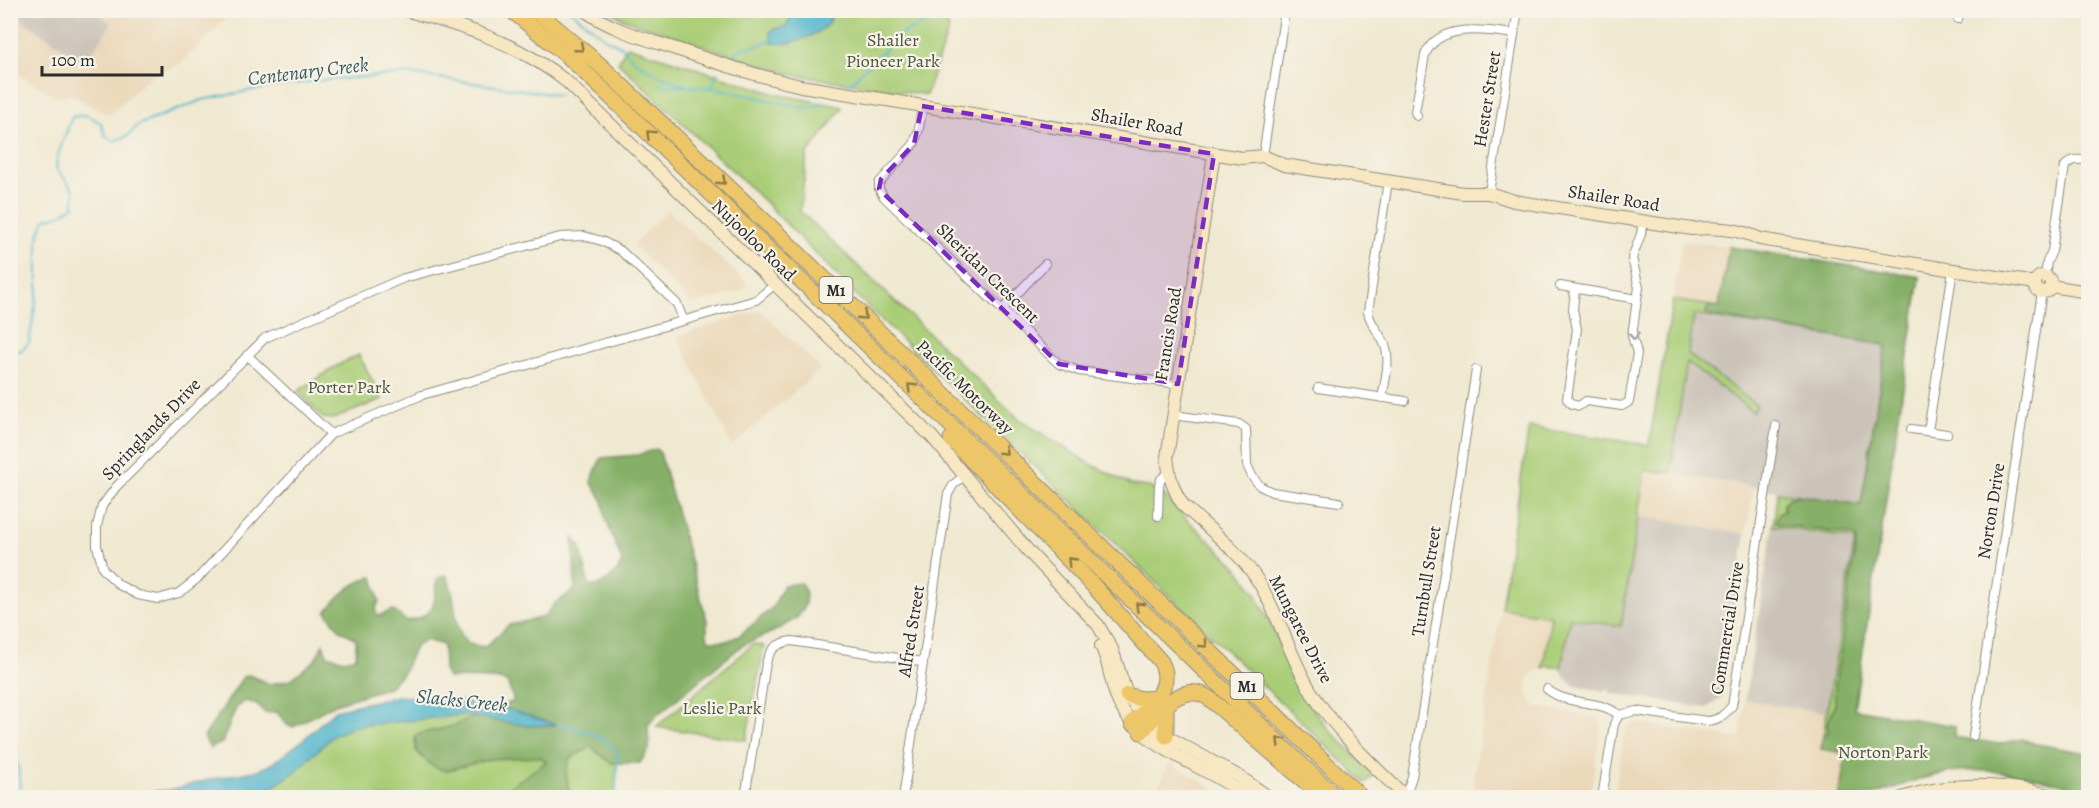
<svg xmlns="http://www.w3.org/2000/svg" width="2099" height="808" font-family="Alegreya,serif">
<rect width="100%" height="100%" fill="#f7f3e8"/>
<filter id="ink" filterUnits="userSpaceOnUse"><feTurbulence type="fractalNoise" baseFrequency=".0167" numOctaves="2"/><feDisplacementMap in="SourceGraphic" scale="12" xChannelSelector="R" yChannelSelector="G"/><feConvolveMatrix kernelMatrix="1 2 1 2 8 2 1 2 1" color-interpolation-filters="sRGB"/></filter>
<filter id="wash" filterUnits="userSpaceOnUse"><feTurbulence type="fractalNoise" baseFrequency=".008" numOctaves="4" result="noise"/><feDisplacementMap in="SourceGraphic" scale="24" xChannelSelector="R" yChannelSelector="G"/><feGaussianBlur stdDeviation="1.35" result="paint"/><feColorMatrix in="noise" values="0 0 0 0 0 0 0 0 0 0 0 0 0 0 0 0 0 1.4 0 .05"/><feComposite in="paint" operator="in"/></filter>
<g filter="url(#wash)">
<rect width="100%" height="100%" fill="#f0e9d1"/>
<!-- built -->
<g fill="#ebd8ba">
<path d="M93 11H225L226 18 181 63 151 76 109 115 71 95 62 97 54 96 11 69 10 13 84 63 112 23Z"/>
<path d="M667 210 747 283 744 290 693 305 633 245Z"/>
<path d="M1682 240 1729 247 1719 308 1673 300Z"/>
<path d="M760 310 821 369 732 446 677 336Z"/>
<path d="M1645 469 1753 488 1746 534 1638 516Z"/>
<path d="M1501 608 1552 616 1543 668 1534 672 1528 679 1526 693 1537 707 1598 718 1601 728 1590 797 1471 798Z"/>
<path d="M1745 700 1827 713 1821 748 1846 752 1839 797 1614 798 1625 730 1630 725 1638 723 1740 739Z"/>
<path d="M1170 763 1223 794 1229 797H1153Z"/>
</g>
<!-- industrial -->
<g fill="#cbc3b8">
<path d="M10 11H93L112 23 85 63 11 13Z"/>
<path d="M1694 314 1886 345 1861 505 1670 473 1687 361 1753 412 1688 354Z"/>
<path d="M1638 516 1746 534 1720 699 1707 708 1610 693V690L1605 689V691L1575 686 1565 678 1561 670 1569 618 1621 626Z"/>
<path d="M1773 526 1855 539 1827 713 1745 700Z"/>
</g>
<!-- green -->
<g fill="#a9cd76" stroke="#6a7c50" stroke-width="1.5">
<path d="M610 11H939L949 28 926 95 788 74 623 19Z"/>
<path d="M627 46 776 94 843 107 807 155 800 211 1020 420 1085 461 1131 485 1149 487 1164 495 1178 511 1237 567 1255 592 1308 703 1326 726 1374 775 1365 783 939 375 864 303 764 201 618 62Z"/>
<path d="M1729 247 1920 277 1854 709 1955 726 1949 773 1906 782 1865 797H1839L1846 753 1821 749 1855 539 1773 526 1778 492 1861 505 1886 345 1694 315 1688 354 1757 406 1753 412 1687 362 1670 473 1645 470 1621 626 1570 618 1561 668 1548 666 1543 668 1551 616 1501 608 1529 427 1649 445 1673 300 1719 307Z"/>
<path d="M359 355 382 399 334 419 323 418 298 391 340 364Z"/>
<path d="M753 644 764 646 746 740 656 727Z"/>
<path d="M455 708 618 753 615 797 202 798 249 785 326 731Z"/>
</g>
<!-- forest -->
<g fill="#86b067" stroke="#586e49" stroke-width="1.5">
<path d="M1729 247 1920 277 1854 709 1955 726 1954 737 1999 744 2022 739 2036 744 2088 753V791C2038 777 1985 763 1933 775 1910 781 1889 791 1866 797 1858 799 1847 797 1839 797L1846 753 1821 749 1823 735 1829 732 1827 725 1835 704V688L1857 538 1854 535 1779 524 1776 521 1779 513 1784 510V503L1789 498 1799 495 1861 505 1886 345 1713 317 1706 313 1708 306 1719 307Z"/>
<path d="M656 449 660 453 707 620V637L710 641H727L739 636 773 607 784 585 801 583 806 593 805 605 798 617 777 630 743 645 656 716 648 725 649 749 640 763H611L591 747 569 759 566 772 570 797H502L512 785 546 762 541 757 491 759 445 771 431 765 416 751 415 736 419 734 453 726 514 701 507 682 494 679 448 678 444 670 443 645 426 640 415 647 403 673 389 687 335 704 293 727 287 725 277 712 265 713 257 704 245 701 236 708 222 743 210 748 204 737 243 677 249 675 270 684 290 680 315 660 323 644 327 655 344 660 356 657V639L340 630 326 612C338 596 353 581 373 577L379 601 375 611 378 616 393 610 406 621C435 617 434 606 437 579L446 575C459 598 450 625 468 644L485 647 509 625 544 617 555 603 575 590 573 538 580 546 589 586C602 588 619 574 622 561L606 520 603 501 591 482 601 458 638 455Z"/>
</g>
<!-- water -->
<g fill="#4cb3cb" stroke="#3c6f7b" stroke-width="1.5">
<path d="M796 10 829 11 831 19C823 34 789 48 772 42L770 32 774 29 787 26 791 15Z"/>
<path d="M397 696 447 699 508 709 557 725 528 726 464 715 355 726 334 735 295 772 258 797H134L141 793 171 790 211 779 255 771 270 765 303 740 335 710Z"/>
</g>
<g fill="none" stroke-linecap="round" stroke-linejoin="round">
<!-- stream -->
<g stroke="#4cb3cb" stroke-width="2">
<path d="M570 10 606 39 621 46 636 62 661 76 686 86"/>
<path d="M727 60 742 48 755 46 773 39"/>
<path d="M849 84 901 34 930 21 963 10"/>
<path d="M660 85 715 88 805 108 826 104"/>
<path d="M712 88 717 73"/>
<path d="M10 350 20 351 29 343 38 288V237L45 219 60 215 74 206V190L56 168 58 154 72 117 87 115 101 123 105 135 113 141 128 136 138 125 202 100 274 86 335 79 410 74 559 95"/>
<path d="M10 471C23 489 17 500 10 519"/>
<path d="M556 724C582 730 600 731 618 753L615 798"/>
<path d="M10 753 18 765 21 798"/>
</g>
</g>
</g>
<g filter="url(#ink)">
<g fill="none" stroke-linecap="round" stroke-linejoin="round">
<defs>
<g id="street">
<path d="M1958 19 1959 10"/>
<path d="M922 106 919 129 914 144 879 183V189L884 197 1059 364 1079 371 1178 384"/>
<path d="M1417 116 1415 112 1425 55C1439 22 1486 30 1514 34"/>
<path d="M1263 156 1285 10"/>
<path d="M1489 193 1518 10"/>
<path d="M2045 276 2047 262 2052 251 2065 166C2073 158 2078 159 2088 161"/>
<path d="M1560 286 1637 299 1632 336 1637 353 1629 402 1622 406 1586 401 1579 406 1572 404 1567 399 1577 329 1573 309 1575 290"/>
<path d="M1637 299 1639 288 1632 258 1641 234 1643 221"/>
<path d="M1002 310 1045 264"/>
<path d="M683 319 677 304 621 251 602 241 584 236 560 237 404 278 265 338 116 487 102 506 97 526V546L103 569 119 585 138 595 158 599 179 593 198 578 331 434 422 395 756 300 774 285"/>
<path d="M247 355 331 434"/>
<path d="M1318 388 1405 401"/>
<path d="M1382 398C1385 381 1392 357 1383 341 1378 331 1370 323 1368 312L1388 181"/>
<path d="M1173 415 1239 424 1246 429 1247 465 1252 476 1260 486 1272 492 1339 502"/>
<path d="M1911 429 1947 434"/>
<path d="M1928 431 1953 270"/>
<path d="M1158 516 1159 485 1161 479 1168 473"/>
<path d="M1547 689C1568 707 1598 698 1619 715"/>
<path d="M1973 736 2042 292"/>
<path d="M1405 796 1412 777 1476 370"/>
<path d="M745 798 766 663C770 649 777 643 792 641L923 662"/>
<path d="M903 798 948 494 954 484 965 475"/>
<path d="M1602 798 1614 724 1619 715 1636 711 1707 721C1719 720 1724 715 1732 706L1776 426"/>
</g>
<g id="secondary">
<path d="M404 10C463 26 519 43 567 82L932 437 1030 553 1098 625 1112 649 1127 695 1145 719 1159 732 1240 777 1270 798"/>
<path d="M584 10C610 29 643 38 673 48 715 62 757 76 801 86L1242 158 1263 156 1284 165 1463 193H1489L1514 201 1692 229C1715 227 1740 229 1760 239L2035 283"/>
<path d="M1214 154 1167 457C1169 476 1173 491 1184 506 1210 530 1239 551 1258 581 1280 616 1290 658 1312 693 1337 732 1373 766 1407 798"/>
<circle cx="2043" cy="284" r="8"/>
<path d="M2051 286 2088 292"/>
<path d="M1101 646C1111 665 1110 688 1121 707 1145 751 1211 767 1249 798"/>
<path d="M1902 798C1955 780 2008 783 2061 798"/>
</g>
<g id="highway">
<path d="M511 10 572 60 636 121 1336 798"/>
<path d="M535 10 600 65 777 233 1362 798"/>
<path d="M951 439 1092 584 1161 662C1175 687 1150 707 1132 723"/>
<path d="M1127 695 1141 699 1157 698"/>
<path d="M1141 732C1159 713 1182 678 1210 699L1315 790 1322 793"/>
<path d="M1166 736V706"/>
</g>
</defs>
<!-- street casing -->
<use href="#street" stroke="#8e8a7e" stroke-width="10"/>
<!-- secondary casing -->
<use href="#secondary" stroke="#8e8a7e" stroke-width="14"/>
<!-- highway casing -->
<use href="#highway" stroke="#8e8a7e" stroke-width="17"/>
<!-- street -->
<use href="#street" stroke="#fff" stroke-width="8"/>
<!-- secondary -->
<use href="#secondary" stroke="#f7e8c3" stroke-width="12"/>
<!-- highway -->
<use href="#highway" stroke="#ecc669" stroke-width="15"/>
</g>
<!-- one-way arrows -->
<defs><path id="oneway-chevron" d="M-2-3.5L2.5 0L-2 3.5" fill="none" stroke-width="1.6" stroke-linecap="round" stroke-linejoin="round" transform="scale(1.5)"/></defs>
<g stroke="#8c784a">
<use href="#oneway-chevron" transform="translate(580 48) rotate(40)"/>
<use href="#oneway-chevron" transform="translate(650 134) rotate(-136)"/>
<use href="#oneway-chevron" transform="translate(722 181) rotate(43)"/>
<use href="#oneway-chevron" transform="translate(863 316) rotate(44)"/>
<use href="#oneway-chevron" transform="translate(911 387) rotate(-136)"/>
<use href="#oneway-chevron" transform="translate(1004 451) rotate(44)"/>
<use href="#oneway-chevron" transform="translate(1071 561) rotate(-134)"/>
<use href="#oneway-chevron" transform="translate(1139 606) rotate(-136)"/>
<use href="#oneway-chevron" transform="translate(1204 644) rotate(44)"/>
<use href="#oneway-chevron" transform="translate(1280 741) rotate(-135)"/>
</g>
<use stroke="#a0a0a0" href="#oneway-chevron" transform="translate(1634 336) rotate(86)"/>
</g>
<!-- marked area -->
<path fill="#7b2cbf" fill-opacity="0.2" stroke="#7b2cbf" stroke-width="4.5" stroke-dasharray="12 8" stroke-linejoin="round" d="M922 106 1214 154 1178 384 1059 364 879 189 881 179 914 144Z"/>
<g text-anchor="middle" stroke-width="4.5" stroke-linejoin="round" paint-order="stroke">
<!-- shield labels -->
<g fill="#f7f3e8" stroke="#686764" stroke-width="1.5">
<rect x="819.5" y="277" width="33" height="26" rx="4.5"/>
<rect x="1230.5" y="673" width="33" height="26" rx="4.5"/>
</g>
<g font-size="16" font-weight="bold" fill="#2b2b2b">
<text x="836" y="296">M1</text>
<text x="1247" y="692">M1</text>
</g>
<!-- park labels -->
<g font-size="18" fill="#4a543e" stroke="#f7f3e8">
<text x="893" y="46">Shailer<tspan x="893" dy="21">Pioneer Park</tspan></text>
<text x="349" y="393">Porter Park</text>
<text x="722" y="714">Leslie Park</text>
<text x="1883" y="758">Norton Park</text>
</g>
<!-- street labels -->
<g font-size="18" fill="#2b2b2b" stroke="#f7f3e8">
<text transform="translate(1487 99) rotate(-81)" y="6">Hester Street</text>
<text transform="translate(1137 122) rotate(10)" y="6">Shailer Road</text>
<text transform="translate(1614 198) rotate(9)" y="6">Shailer Road</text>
<text transform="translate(754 240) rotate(44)" y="6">Nujooloo Road</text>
<text transform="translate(988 273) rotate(44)" y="6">Sheridan Crescent</text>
<text transform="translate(1168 334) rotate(-81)" y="6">Francis Road</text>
<text transform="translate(965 387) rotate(44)" y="6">Pacific Motorway</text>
<text transform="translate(151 429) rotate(-46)" y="6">Springlands Drive</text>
<text transform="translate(1991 511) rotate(-81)" y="6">Norton Drive</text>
<text transform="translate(1426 581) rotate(-81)" y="6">Turnbull Street</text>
<text transform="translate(1727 628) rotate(-81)" y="6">Commercial Drive</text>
<text transform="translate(1301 629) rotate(63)" y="6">Mungaree Drive</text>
<text transform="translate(911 631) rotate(-81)" y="6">Alfred Street</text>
</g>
<!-- water labels -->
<g font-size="20" font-style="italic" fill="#375b63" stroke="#f7f3e8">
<text transform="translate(308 71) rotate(-7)" y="7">Centenary Creek</text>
<text transform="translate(462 700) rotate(6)" y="7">Slacks Creek</text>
</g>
</g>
<!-- margin -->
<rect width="2099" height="808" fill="none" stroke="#f7f3e8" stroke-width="36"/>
<!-- scale -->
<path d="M42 66v9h120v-9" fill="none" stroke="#2b2b2b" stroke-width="3"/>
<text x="51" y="66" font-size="18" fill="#2b2b2b" stroke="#f7f3e8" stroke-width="4.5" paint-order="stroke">100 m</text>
</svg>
